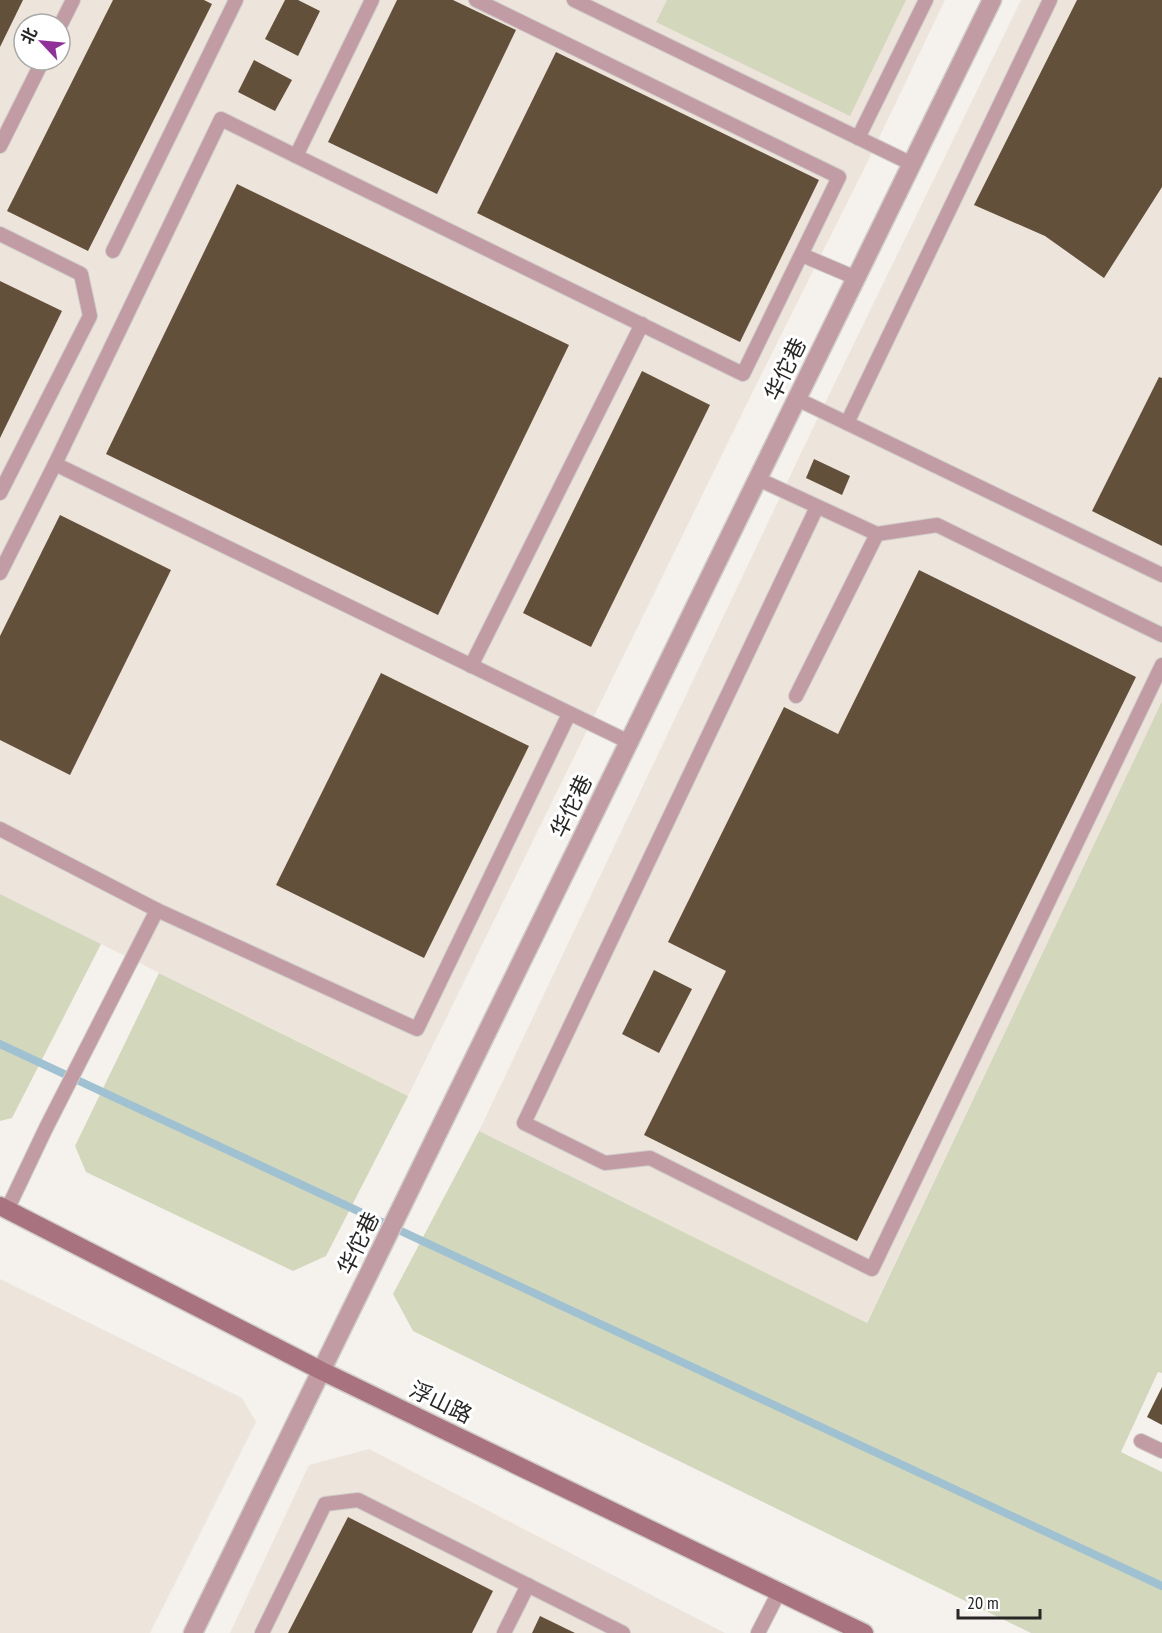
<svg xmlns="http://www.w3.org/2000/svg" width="1162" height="1633" font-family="'PT Sans Narrow','Noto Sans SC',sans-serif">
<rect width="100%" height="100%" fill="#f5f2ee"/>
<!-- built -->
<g fill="#ede4db" fill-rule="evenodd">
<path d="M0 0H945L866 165 763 371 408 1096 0 894ZM24 24H60V60H24Z"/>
<path d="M1021 0H1162V701L866 1324 479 1131 811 432Z"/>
<path d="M0 1279 242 1398 256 1422 150 1633H0Z"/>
<path d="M369 1449 725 1633H230L309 1465Z"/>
</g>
<!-- green -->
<g fill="#d3d8bc">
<path d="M667 0H906L850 116 656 22Z"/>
<path d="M1162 701V1373L1158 1372 1121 1452 1162 1472V1633H1031L413 1331 393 1294 479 1131 867 1323Z"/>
<path d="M0 894 101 944 12 1118 0 1121Z"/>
<path d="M159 973 408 1096 326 1256 293 1271 86 1172 75 1146Z"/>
</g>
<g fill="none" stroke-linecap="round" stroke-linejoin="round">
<!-- stream -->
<path stroke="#a0c1d1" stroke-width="8" d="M0 1044 1162 1586"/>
</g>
<!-- building -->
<g fill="#63503a">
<path d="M0 0H23L0 47Z"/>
<path d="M113 0H204L212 4 88 251 7 211Z"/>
<path d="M285 0H298L320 11 298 56 265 39Z"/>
<path d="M397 0H453L516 30 437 194 328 142Z"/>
<path d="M1077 0H1162V187L1104 278 1045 236 974 205Z"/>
<path d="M556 52 819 180 740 342 477 213Z"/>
<path d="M254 60 292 80 275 111 238 92Z"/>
<path d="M237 184 569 345 438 615 106 454Z"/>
<path d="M0 281 62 311 0 438Z"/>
<path d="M642 371 710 405 591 647 523 613Z"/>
<path d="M1159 377 1162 378V546L1092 511Z"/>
<path d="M814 459 850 476 842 495 806 478Z"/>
<path d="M60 515 171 570 70 775 0 740V636Z"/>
<path d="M919 570 1136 677 857 1241 644 1135 726 971 668 942 784 707 838 734Z"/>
<path d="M381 673 529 746 424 958 276 885Z"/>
<path d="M654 970 692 989 659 1053 622 1034Z"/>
<path d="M1162 1387V1425L1147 1417Z"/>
<path d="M348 1517 493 1591 472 1633H288Z"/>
<path d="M540 1616 575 1633H532Z"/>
</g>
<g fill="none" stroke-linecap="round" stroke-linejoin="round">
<defs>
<g id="lane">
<path d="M372 0 296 156 743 374 839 177 476 0"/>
<path d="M574 0 912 164"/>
<path d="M60 26 73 0"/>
<path d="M858 138 926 0"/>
<path d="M0 146 43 60"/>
<path d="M296 156 221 119 55 464 629 742"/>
<path d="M0 234 81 274 90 316 0 493"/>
<path d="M113 251 236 0"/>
<path d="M802 255 856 278"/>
<path d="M797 399 1162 575"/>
<path d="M847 423 1050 0"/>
<path d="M758 479 877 534 937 525 1162 635"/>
<path d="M817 507 524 1123 605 1163 650 1158 872 1269 1162 665"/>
<path d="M0 573 55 464"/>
<path d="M471 666 642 324"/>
<path d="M796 696 877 534"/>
<path d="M0 829 157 910 46 1128 7 1210"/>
<path d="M157 910 417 1029 569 714"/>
<path d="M1141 1441 1162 1451"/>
<path d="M262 1633 325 1504 358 1500 623 1633"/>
<path d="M504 1633 528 1585"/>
<path d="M758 1633 779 1592"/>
</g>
<path id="street" d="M193 1633 992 0"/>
<path id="secondary" d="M0 1206 322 1371 864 1633"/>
</defs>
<!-- lane casing -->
<use href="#lane" stroke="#d0cdca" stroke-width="16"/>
<!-- street casing -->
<use href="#street" stroke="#d0cdca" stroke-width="21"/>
<!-- secondary casing -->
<use href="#secondary" stroke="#d0cdca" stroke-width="21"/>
<!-- lane -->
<use href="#lane" stroke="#c29ca4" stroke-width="14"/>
<!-- street -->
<use href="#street" stroke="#c29ca4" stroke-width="18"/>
<!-- secondary -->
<use href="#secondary" stroke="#a8727e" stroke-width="18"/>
</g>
<g text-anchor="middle" stroke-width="6" stroke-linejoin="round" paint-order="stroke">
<!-- street labels -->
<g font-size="22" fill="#282726" stroke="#fff">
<text transform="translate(785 369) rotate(-64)" y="8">华佗巷</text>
<text transform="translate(571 806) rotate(-64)" y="8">华佗巷</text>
<text transform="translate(358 1243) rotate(-64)" y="8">华佗巷</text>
<text transform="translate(441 1402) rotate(26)" y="8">浮山路</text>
</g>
</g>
<!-- north arrow -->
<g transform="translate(42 42) rotate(296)"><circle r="28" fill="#ffffff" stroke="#a9a9a8" stroke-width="1.5"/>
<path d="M0-4.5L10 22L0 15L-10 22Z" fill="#903099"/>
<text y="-9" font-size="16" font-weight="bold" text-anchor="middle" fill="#282726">北</text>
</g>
<!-- scale -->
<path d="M958 1609v9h82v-9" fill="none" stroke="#282726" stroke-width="3"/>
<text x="967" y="1609" font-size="18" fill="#282726" stroke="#ffffff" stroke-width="4.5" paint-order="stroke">20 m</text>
</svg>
